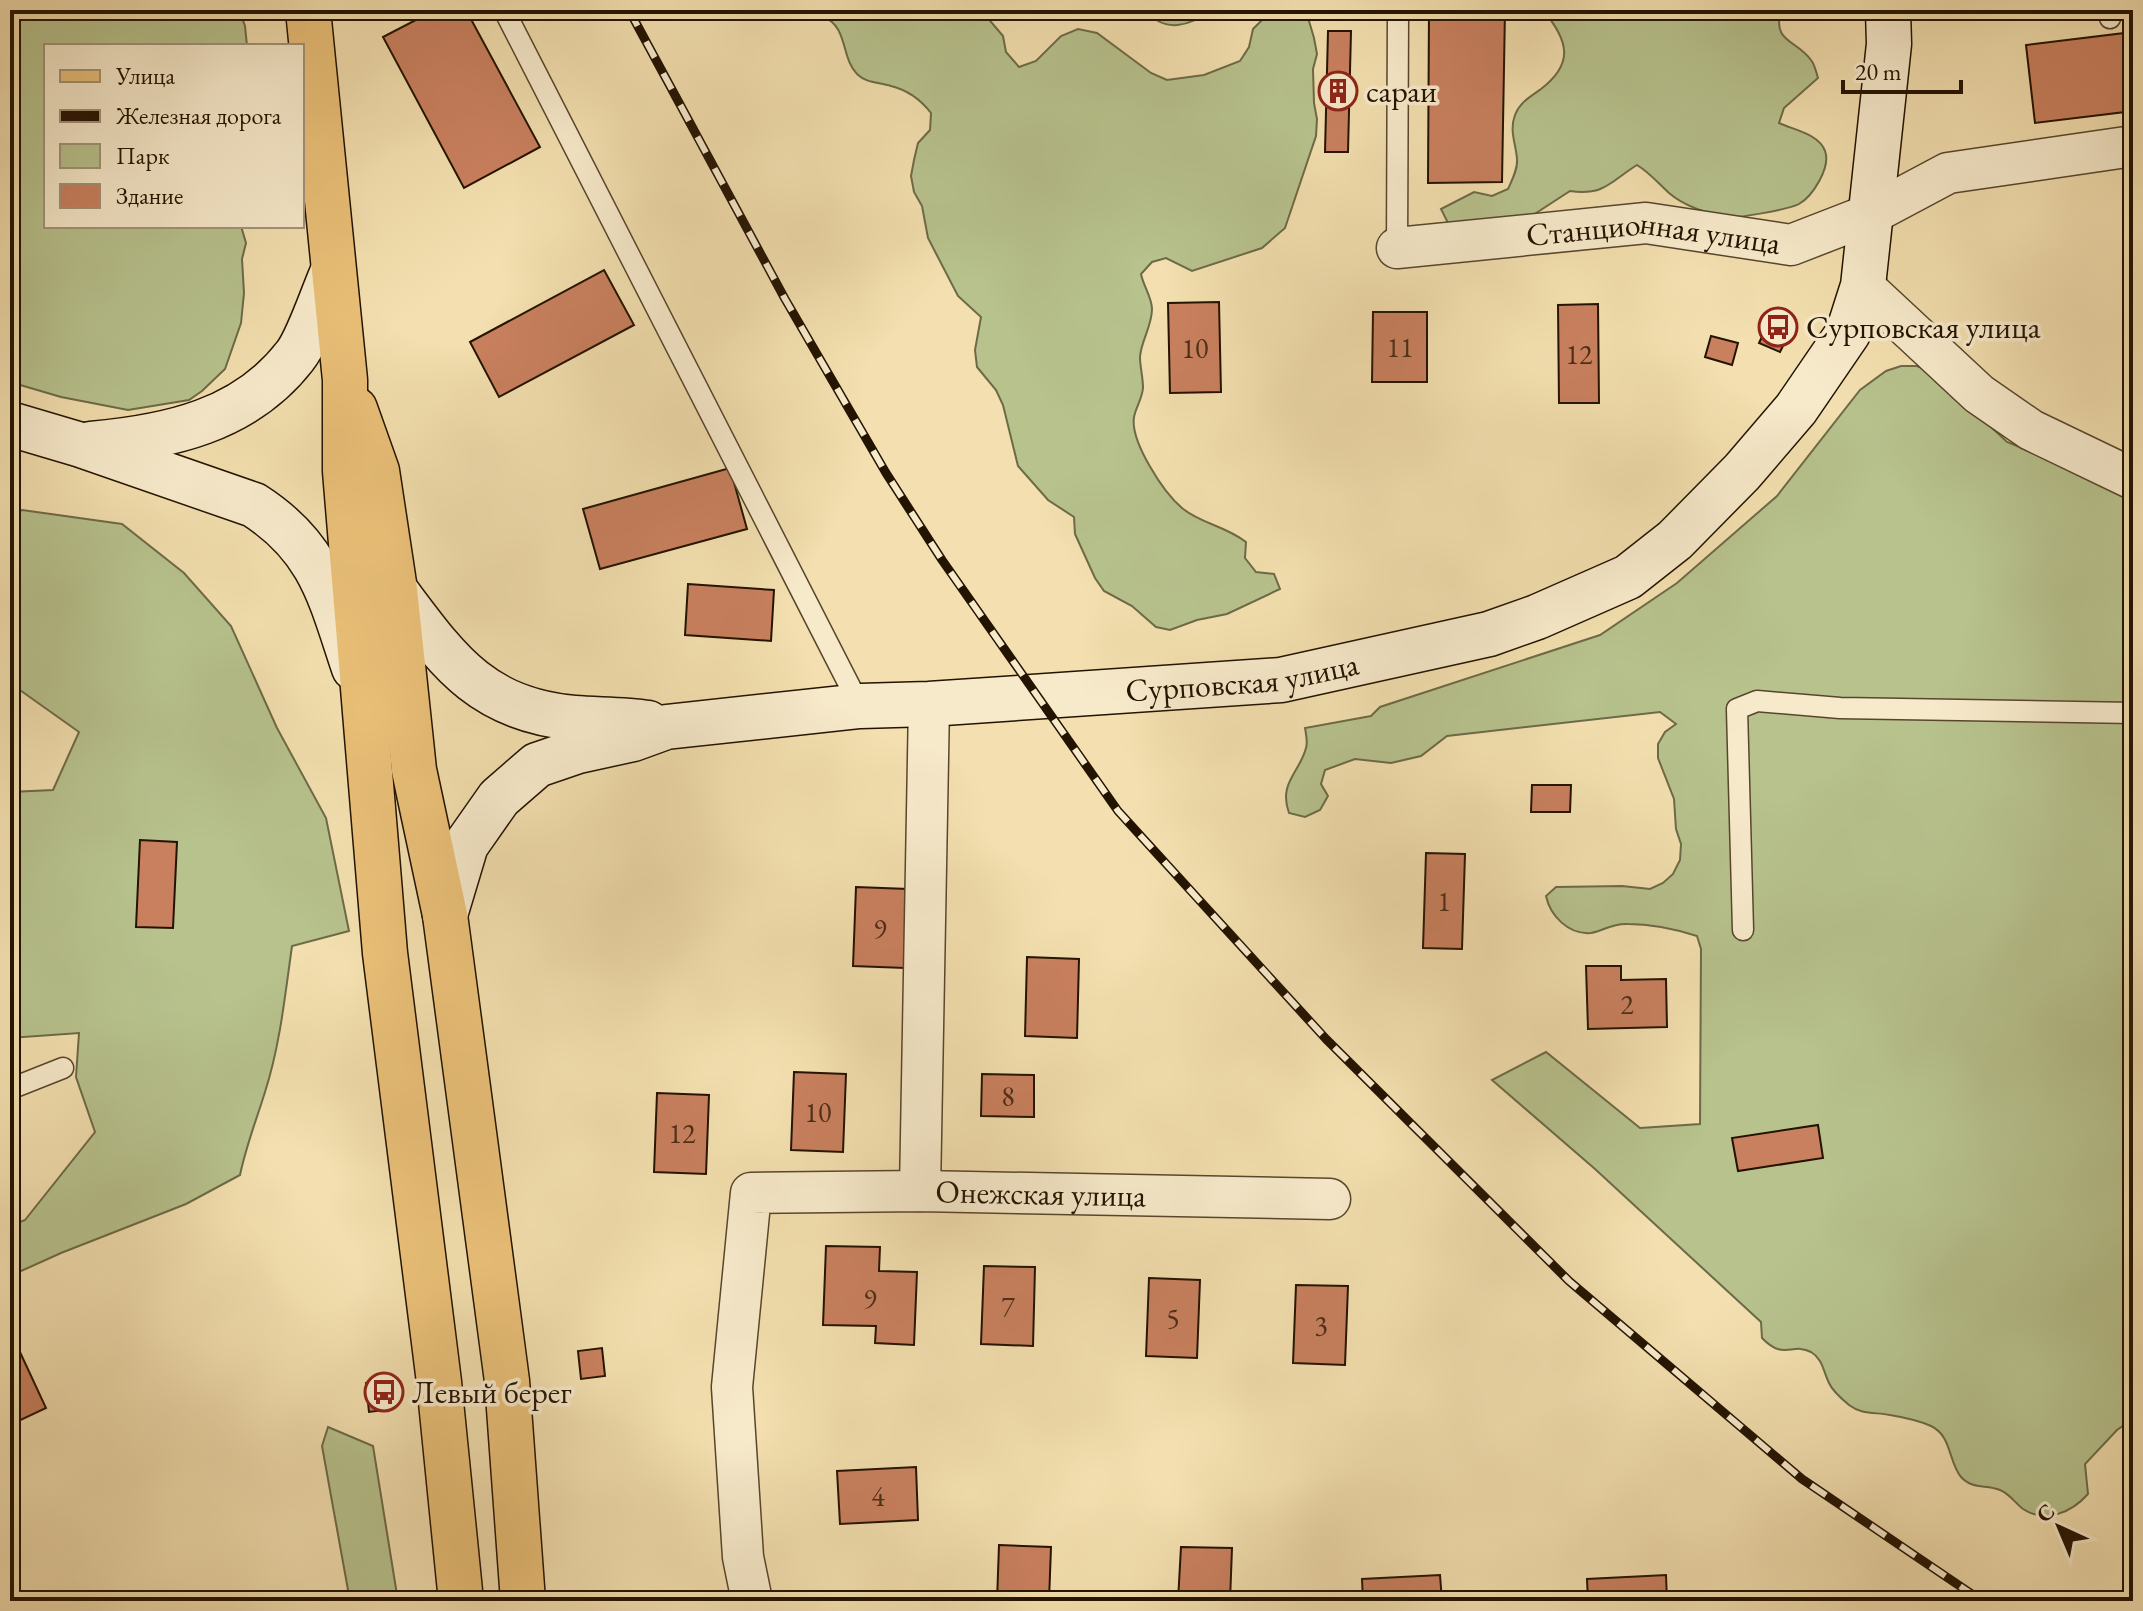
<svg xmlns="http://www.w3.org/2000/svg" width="2143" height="1611" font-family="'EB Garamond',serif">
<rect width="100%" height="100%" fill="#f3dfaf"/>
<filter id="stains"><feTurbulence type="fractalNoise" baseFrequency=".0025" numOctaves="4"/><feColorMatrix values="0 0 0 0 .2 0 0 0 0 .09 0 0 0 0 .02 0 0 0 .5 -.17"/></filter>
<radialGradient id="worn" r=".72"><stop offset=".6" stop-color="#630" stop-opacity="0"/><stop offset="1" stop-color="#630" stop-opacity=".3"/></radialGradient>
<!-- green -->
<g fill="#b7c28d" stroke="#6d6a47" stroke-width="2">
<path d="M10 10H239L245 26 247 46H46V226H241L246 243 242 259 244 293 241 323 225 369 202 391 189 400 128 410 61 397 10 382Z"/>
<path d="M771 10H981L1003 36 1006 52 1019 67 1036 61 1061 36 1078 29 1097 33 1151 73 1167 80 1204 75 1240 61 1249 47 1253 29 1272 10H1299L1309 21 1314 38 1317 54 1313 69 1314 103 1317 119 1316 136 1285 228 1262 248 1192 271 1166 258 1152 262 1141 274C1143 285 1152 298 1152 309 1152 326 1141 341 1140 357 1140 367 1143 377 1143 388 1142 399 1136 407 1134 417 1130 441 1163 492 1182 508 1201 524 1224 525 1246 542L1245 558 1256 572 1274 574 1280 589 1227 614 1197 620 1170 630 1156 627 1132 606 1104 591 1095 578 1075 534 1074 517 1048 500 1018 466 1003 405 996 390 977 367 975 350 981 317 958 296 928 238 922 206 914 192 911 176 914 160 918 143 930 130 931 113C921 100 907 90 891 86 878 82 866 83 857 74 841 58 848 27 824 17 805 9 788 27 771 10Z"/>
<path d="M1146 10H1212C1190 26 1164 34 1146 10Z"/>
<path d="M1543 10H1781C1772 43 1796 39 1811 60 1815 65 1816 72 1818 78L1784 108 1779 123C1794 130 1819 134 1825 151 1831 167 1813 196 1799 204 1790 209 1736 219 1726 217 1708 214 1684 206 1669 193 1658 183 1650 173 1637 165 1611 181 1605 196 1570 191L1533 215 1448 223 1441 209 1474 192 1492 196 1508 189C1512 180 1518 169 1517 159 1516 144 1509 131 1515 115 1520 102 1530 97 1541 89 1575 63 1568 40 1543 10Z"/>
<path d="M1901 366H1917L1932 372 2007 442 2133 493V1419L2117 1430 2085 1464 2088 1494C2072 1512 2046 1524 2023 1509 2015 1503 2010 1494 2000 1490 1986 1484 1973 1490 1961 1477 1948 1461 1952 1436 1931 1426 1920 1421 1902 1417 1890 1415 1875 1412 1862 1415 1849 1405 1843 1400 1832 1390 1829 1383 1823 1371 1823 1359 1811 1352 1792 1342 1784 1361 1762 1338L1761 1322 1595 1169 1492 1080 1546 1052 1640 1128 1700 1124 1701 949 1697 936C1675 929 1651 924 1628 924 1611 923 1604 931 1591 933 1568 935 1550 915 1546 896L1556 887 1622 886 1650 889 1663 883 1673 874 1680 860 1681 844 1676 829 1674 799 1658 758V744L1665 732 1676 724 1660 712 1447 736 1421 756 1391 763 1355 759 1325 770 1321 784 1328 796 1320 810 1305 817 1289 813C1278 783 1300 772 1306 748 1308 742 1306 734 1305 728L1371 716 1380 707 1600 635 1677 583 1777 496 1860 390 1886 371Z"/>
<path d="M22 510 122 524 184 573 231 626 277 728 326 818 349 931 292 946C285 996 280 1045 265 1092 256 1121 246 1146 240 1175L186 1204 61 1253 10 1276V1226L25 1220 95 1132 76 1077 79 1033 10 1038V792L53 790 79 732 10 683V517Z"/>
<path d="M328 1427 373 1446 398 1601H350L322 1446Z"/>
</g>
<!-- building -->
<g fill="#c9805f" stroke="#231301" stroke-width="2">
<path d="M435 10H466L540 147 464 188 383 37Z"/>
<path d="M1429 10H1505L1502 182 1428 183Z"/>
<path d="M1328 31H1351L1348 152H1325Z"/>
<path d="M2133 32V111L2035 123 2026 45Z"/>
<path d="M604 270 634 325 499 397 470 342Z"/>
<path d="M1219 302 1221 392 1170 393 1168 303Z"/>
<path d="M1598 304 1599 403H1559L1558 305Z"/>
<path d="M1775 309 1796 320 1780 352 1759 343Z"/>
<path d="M1373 312H1427V382H1372Z"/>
<path d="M1711 336 1738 343 1732 365 1705 357Z"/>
<path d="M730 468 747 529 600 569 583 509Z"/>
<path d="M688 584 774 590 771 641 685 635Z"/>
<path d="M1532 785H1571L1570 812H1531Z"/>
<path d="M140 840 177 842 173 928 136 927Z"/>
<path d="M1426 853 1465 854 1462 949 1423 948Z"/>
<path d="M856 887 908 889 905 968 853 966Z"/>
<path d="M1027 957 1079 959 1077 1038 1025 1036Z"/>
<path d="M1586 966H1621V980L1666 979 1667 1027 1588 1029Z"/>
<path d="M794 1072 846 1074 843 1152 791 1150Z"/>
<path d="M982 1074 1034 1075V1117L981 1116Z"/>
<path d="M657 1093 709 1095 706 1174 654 1172Z"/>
<path d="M1818 1125 1823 1158 1738 1171 1732 1138Z"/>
<path d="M826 1246 880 1247 879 1271 917 1272 914 1345 875 1343 876 1326 823 1325Z"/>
<path d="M984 1266 1035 1267 1033 1346 981 1344Z"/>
<path d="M1149 1278 1200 1280 1197 1358 1146 1356Z"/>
<path d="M1296 1285 1348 1286 1345 1365 1293 1363Z"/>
<path d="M602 1348 605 1376 581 1379 578 1351Z"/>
<path d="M19 1350 46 1408 10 1425V1355Z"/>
<path d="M390 1380 393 1409 369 1412 366 1383Z"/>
<path d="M916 1467 918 1520 840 1524 837 1471Z"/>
<path d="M999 1545 1051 1547 1049 1601H997Z"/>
<path d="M1181 1547 1232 1548 1230 1601H1178Z"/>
<path d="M1440 1575 1442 1601H1363L1362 1579Z"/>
<path d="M1666 1575 1667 1601H1588L1587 1579Z"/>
</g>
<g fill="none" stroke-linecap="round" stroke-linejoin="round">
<defs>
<g id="lane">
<path d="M504 10 860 706"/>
<path d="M2110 10V18"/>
<path d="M1397 248 1398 13"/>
<path d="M1743 930 1737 709 1757 701 1840 708 2133 713"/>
<path d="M10 1089 63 1068"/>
</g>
<g id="street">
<path id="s1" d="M1397 248 1646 223 1791 245 1871 214 1948 173 2133 146"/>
<path d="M1863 286 1979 394 2031 430 2133 479"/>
<path d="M920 1191 929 704"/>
<path id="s2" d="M752 1601 743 1557 732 1387 751 1193 920 1191 1330 1199"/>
</g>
<g id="secondary">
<path d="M10 424 81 445 254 505C321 548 330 597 354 668"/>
<path d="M91 444C168 437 245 421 295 356 308 340 323 293 333 271"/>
<path d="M395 590C447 659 479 709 574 718 599 720 623 719 648 723"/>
<path id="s3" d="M445 915 466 845 499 798 537 765 578 751 633 739 666 727 860 706 929 704 1281 680 1489 634 1537 617 1628 577 1675 540 1742 472 1796 409 1848 333 1863 286 1889 44 1888 10"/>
</g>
<g id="primary">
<path d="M308 10 345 380V471L385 953 439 1382 461 1601"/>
<path d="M355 409 377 471 395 590 414 770 445 915 507 1381 523 1601"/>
</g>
</defs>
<!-- lane casing -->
<use href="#lane" stroke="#57462c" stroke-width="23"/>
<!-- street casing -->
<use href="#street" stroke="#57462c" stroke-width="43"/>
<!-- secondary casing -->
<use href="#secondary" stroke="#231301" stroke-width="47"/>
<!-- primary casing -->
<use href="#primary" stroke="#231301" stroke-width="47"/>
<!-- lane -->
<use href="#lane" stroke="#f7eacb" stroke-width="20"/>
<!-- street -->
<use href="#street" stroke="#f7eacb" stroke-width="40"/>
<!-- secondary -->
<use href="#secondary" stroke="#f7eacb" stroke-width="44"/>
<!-- primary -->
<use href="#primary" stroke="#eac078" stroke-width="44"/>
<defs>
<path id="rail" d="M629 10 785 299 886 473 942 560 1118 811 1326 1039 1569 1281 1802 1479 1982 1601"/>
</defs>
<!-- rail casing -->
<use href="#rail" stroke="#231301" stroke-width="9"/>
<!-- rail -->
<use href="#rail" stroke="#f7eacb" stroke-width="6" stroke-dasharray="18" stroke-linecap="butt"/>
</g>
<!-- icons -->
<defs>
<symbol id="building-ring" viewBox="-11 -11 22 22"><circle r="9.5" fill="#f7eacb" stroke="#8f2418" stroke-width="1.5"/><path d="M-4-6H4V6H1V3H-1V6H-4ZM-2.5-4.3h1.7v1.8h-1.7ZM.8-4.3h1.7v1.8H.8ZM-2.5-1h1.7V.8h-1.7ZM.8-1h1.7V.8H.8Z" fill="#8f2418"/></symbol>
<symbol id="bus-ring" viewBox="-11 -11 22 22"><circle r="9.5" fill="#f7eacb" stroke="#8f2418" stroke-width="1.5"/><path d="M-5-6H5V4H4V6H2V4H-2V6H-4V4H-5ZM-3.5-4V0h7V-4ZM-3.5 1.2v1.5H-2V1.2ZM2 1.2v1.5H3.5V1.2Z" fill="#8f2418"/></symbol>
</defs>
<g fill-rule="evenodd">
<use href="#building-ring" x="1316" y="69" width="44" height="44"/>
<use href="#bus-ring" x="1756" y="305" width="44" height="44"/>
<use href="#bus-ring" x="362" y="1370" width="44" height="44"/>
</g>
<g text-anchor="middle" stroke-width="7" stroke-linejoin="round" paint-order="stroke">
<!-- number labels -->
<g font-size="28" fill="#4c2e18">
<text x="1400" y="357">11</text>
<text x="1195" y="358">10</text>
<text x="1579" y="364">12</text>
<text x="1444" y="911">1</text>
<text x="880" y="938">9</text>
<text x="1627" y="1014">2</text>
<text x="1008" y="1106">8</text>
<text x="818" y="1122">10</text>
<text x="682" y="1143">12</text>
<text x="870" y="1308">9</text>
<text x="1008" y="1316">7</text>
<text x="1173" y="1328">5</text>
<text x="1321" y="1335">3</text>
<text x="878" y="1506">4</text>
</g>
<!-- poi labels -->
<g font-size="32" fill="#231301" stroke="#f7eacb" text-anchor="start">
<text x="1366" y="102">сараи</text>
<text x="1806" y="338">Сурповская улица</text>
<text x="412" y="1403">Левый берег</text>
</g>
<!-- street labels -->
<g font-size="32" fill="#231301" stroke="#f7eacb">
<text dy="11" stroke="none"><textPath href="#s1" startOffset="258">Станционная улица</textPath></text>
<text dy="11" stroke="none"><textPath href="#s3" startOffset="894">Сурповская улица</textPath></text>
<text dy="11" stroke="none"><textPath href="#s2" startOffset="700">Онежская улица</textPath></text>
</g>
</g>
<!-- margin -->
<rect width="2143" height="1611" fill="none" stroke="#f3dfaf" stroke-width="40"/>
<rect x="12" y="12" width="2119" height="1587" fill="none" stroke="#231301" stroke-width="4"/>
<rect x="20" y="20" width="2103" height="1571" fill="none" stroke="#231301" stroke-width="2"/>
<!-- legend -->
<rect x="44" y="44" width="260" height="184" fill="#f7eacb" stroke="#a2947a" stroke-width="2"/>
<rect x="60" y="70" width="40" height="12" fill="#eac078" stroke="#a2947a" stroke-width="2"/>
<text x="116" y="84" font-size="24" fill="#231301">Улица</text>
<rect x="60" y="110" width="40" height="12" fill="#231301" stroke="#a2947a" stroke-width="2"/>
<text x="116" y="124" font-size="24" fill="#231301">Железная дорога</text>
<rect x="60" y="144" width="40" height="24" fill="#b7c28d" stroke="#a2947a" stroke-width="2"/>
<text x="116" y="164" font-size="24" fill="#231301">Парк</text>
<rect x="60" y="184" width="40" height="24" fill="#c9805f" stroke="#a2947a" stroke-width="2"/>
<text x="116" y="204" font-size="24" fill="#231301">Здание</text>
<!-- north arrow -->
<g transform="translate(2059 1527) rotate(316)" stroke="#f7eacb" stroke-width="6" paint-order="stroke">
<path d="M0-6L14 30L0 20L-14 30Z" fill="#231301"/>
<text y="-12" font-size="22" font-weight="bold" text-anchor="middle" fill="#231301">С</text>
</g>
<!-- scale -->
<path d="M1843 80v12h118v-12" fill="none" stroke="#231301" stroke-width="4"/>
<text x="1855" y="80" font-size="24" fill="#231301" stroke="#f7eacb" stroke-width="6" paint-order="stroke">20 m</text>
<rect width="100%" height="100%" filter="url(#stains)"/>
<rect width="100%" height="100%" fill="url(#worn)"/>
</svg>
